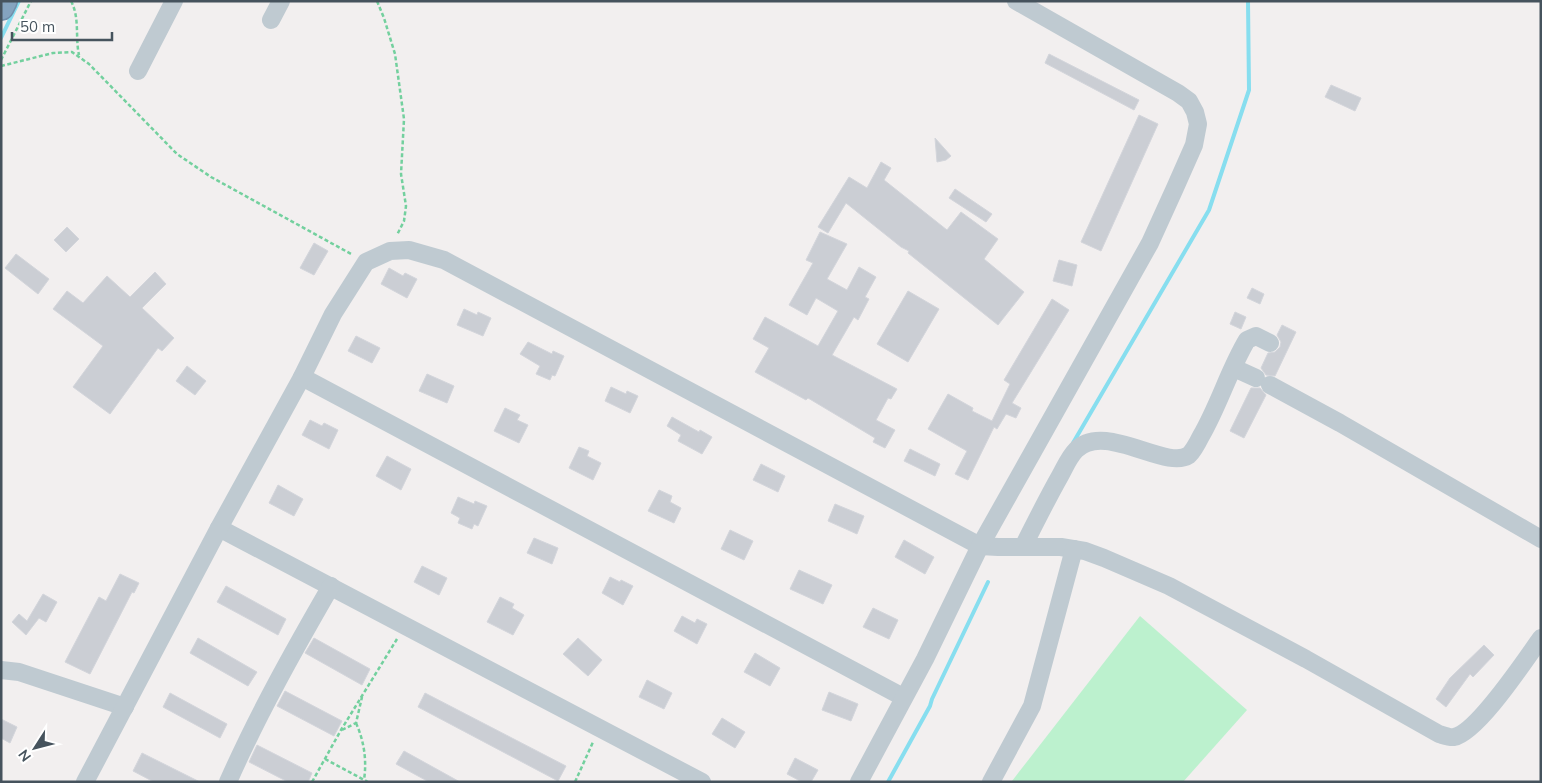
<svg xmlns="http://www.w3.org/2000/svg" width="1542" height="783" font-family="Mulish,sans-serif">
<rect width="100%" height="100%" fill="#f2efef"/>
<!-- green -->
<path fill="#bcf1ce" d="M1140 616 1247 710 1183 782 1012 781Z"/>
<g fill="none" stroke-linecap="round" stroke-linejoin="round">
<!-- stream -->
<g stroke="#87deef" stroke-width="4">
<path d="M1 38 19 1"/>
<path d="M1073 443 1209 210 1249 90 1248 1"/>
<path d="M888 782 930 706 932 699 988 582"/>
</g>
</g>
<!-- building -->
<g fill="#cbced4" stroke="#d3d5db">
<path d="M1049 54 1139 100 1134 110 1045 63Z"/>
<path d="M1331 85 1361 98 1355 111 1325 97Z"/>
<path d="M1139 115 1158 124 1101 251 1081 242Z"/>
<path d="M935 138 951 156 946 160 937 162Z"/>
<path d="M881 162 891 168 884 180 947 230 961 212 998 239 984 259 1024 292 998 325 908 253 909 251 901 247 846 203 828 233 818 227 849 177 867 188Z"/>
<path d="M955 189 992 214 986 222 949 198Z"/>
<path d="M67 227 79 239 66 252 54 240Z"/>
<path d="M820 232 847 244 827 279 847 290 859 267 876 277 865 297 869 299 858 320 854 317 832 355 897 389 891 399 888 398 876 420 895 430 885 448 873 442 875 438 808 398 806 400 755 372 769 348 753 339 765 317 818 346 838 311 816 298 807 315 789 305 813 263 806 260Z"/>
<path d="M314 243 328 251 314 275 300 268Z"/>
<path d="M16 254 49 279 38 294 5 268Z"/>
<path d="M1059 260 1077 265 1072 286 1053 281Z"/>
<path d="M389 268 403 276 405 273 417 279 407 298 381 284Z"/>
<path d="M155 272 166 284 142 308 174 338 162 351 158 348 110 414 73 387 103 346 53 309 67 291 83 303 107 276 130 297Z"/>
<path d="M1252 288 1264 294 1260 304 1247 298Z"/>
<path d="M908 291 939 309 908 362 877 344Z"/>
<path d="M1052 299 1069 310 1012 403 1021 408 1016 418 1006 414 997 429 994 427 968 480 955 474 967 451 928 429 948 394 973 408 972 411 992 421 1010 384 1004 380Z"/>
<path d="M464 309 477 315 478 312 491 318 483 336 457 325Z"/>
<path d="M1235 312 1246 317 1241 329 1230 324Z"/>
<path d="M1282 325 1296 332 1275 376 1266 375 1261 368 1268 353 1275 352 1280 347 1281 342 1277 335Z"/>
<path d="M356 336 380 348 372 363 348 351Z"/>
<path d="M528 342 552 354 553 351 564 356 555 376 552 375 550 380 536 374 540 366 520 354Z"/>
<path d="M187 366 206 381 195 395 176 381Z"/>
<path d="M427 374 454 386 447 403 419 391Z"/>
<path d="M611 387 626 394 627 391 638 396 630 413 605 401Z"/>
<path d="M1251 388H1260L1266 395 1244 438 1230 431Z"/>
<path d="M505 408 520 415 517 420 528 425 519 443 494 431Z"/>
<path d="M672 417 699 432 700 430 712 437 702 454 678 441 681 435 667 426Z"/>
<path d="M310 420 322 426 324 423 338 430 329 449 302 435Z"/>
<path d="M579 447 589 451 587 456 601 463 593 480 569 468Z"/>
<path d="M910 449 940 464 935 476 904 461Z"/>
<path d="M387 456 411 469 401 490 376 476Z"/>
<path d="M761 464 785 476 778 492 753 480Z"/>
<path d="M278 485 303 499 294 516 269 503Z"/>
<path d="M659 490 672 496 670 502 681 508 674 523 648 511Z"/>
<path d="M458 497 474 504 475 501 487 506 478 526 474 524 472 529 458 523 460 518 451 513Z"/>
<path d="M835 504 864 516 857 534 828 521Z"/>
<path d="M730 530 753 541 744 560 721 549Z"/>
<path d="M534 538 558 548 552 564 527 553Z"/>
<path d="M904 540 934 557 925 574 895 557Z"/>
<path d="M422 566 447 578 439 595 414 582Z"/>
<path d="M799 570 832 585 823 604 790 589Z"/>
<path d="M120 574 139 583 134 593 132 592 90 674 65 662 99 597 106 601Z"/>
<path d="M610 577 620 582 621 580 633 586 623 605 602 593Z"/>
<path d="M226 586 286 619 278 635 217 602Z"/>
<path d="M43 594 57 602 46 622 39 618 26 635 12 622 19 614 27 621Z"/>
<path d="M500 597 514 604 512 608 524 615 513 635 487 622Z"/>
<path d="M873 608 898 620 889 639 863 627Z"/>
<path d="M682 616 695 623 697 619 707 624 697 644 674 631Z"/>
<path d="M198 638 257 672 248 686 190 653Z"/>
<path d="M314 638 370 669 362 685 305 653Z"/>
<path d="M578 638 602 660 588 676 563 654Z"/>
<path d="M1484 645 1494 655 1473 677 1470 674 1446 707 1436 699 1450 678Z"/>
<path d="M755 653 780 668 770 686 744 672Z"/>
<path d="M647 680 672 693 664 709 639 697Z"/>
<path d="M285 691 342 721 334 736 277 706Z"/>
<path d="M829 692 858 704 851 721 822 710Z"/>
<path d="M170 693 227 724 220 738 163 707Z"/>
<path d="M425 693 566 766 558 781 418 707Z"/>
<path d="M722 718 745 732 735 748 712 734Z"/>
<path d="M1 719 17 727 10 743 1 738Z"/>
<path d="M257 745 312 773 308 782H288L249 762Z"/>
<path d="M404 751 460 782H429L396 764Z"/>
<path d="M142 753 200 782H154L133 771Z"/>
<path d="M795 758 818 770 811 782H802L787 774Z"/>
</g>
<g fill="none" stroke-linecap="round" stroke-linejoin="round">
<defs>
<path id="highway" d="M1 7 4 1"/>
</defs>
<!-- highway casing -->
<use href="#highway" stroke="#708fab" stroke-width="28"/>
<!-- path -->
<g stroke="#73d09e" stroke-width="2.5" stroke-dasharray="4 2.5" stroke-linecap="butt">
<path d="M71 1C80 18 75 37 79 55"/>
<path d="M377 1 384 18 395 54 404 119 401 174 406 206 404 221 397 235"/>
<path d="M1 60 31 1"/>
<path d="M1 66 53 53 72 52 89 64 177 154 211 177 353 255"/>
<path d="M356 723C364 741 367 760 364 780"/>
<path d="M342 730 356 723 362 697"/>
<path d="M325 759 368 782"/>
<path d="M312 782 341 730 397 639"/>
<path d="M575 782 593 742"/>
</g>
<!-- minor -->
<g stroke="#bfcad1" stroke-width="18">
<path d="M271 20 281 1"/>
<path d="M138 71 174 1"/>
<path d="M1234 368 1256 378"/>
<path d="M302 377 903 697"/>
<path d="M1270 385 1340 423 1541 539"/>
<path d="M219 528 702 782"/>
<path d="M1023 547C1035 523 1047 499 1060 476 1065 467 1069 457 1076 450 1104 421 1166 471 1189 455 1194 450 1198 442 1201 436 1219 405 1229 370 1247 340L1256 336 1270 343"/>
<path d="M1 670 19 672 125 707"/>
<path d="M85 782 219 528 302 377 333 314 366 262 390 251 409 250 444 260 980 546 998 547H1061L1085 551 1104 558 1169 586 1306 659 1439 734C1443 735 1450 738 1454 737 1478 732 1525 660 1541 638"/>
<path d="M228 782C258 714 294 650 331 586"/>
<path d="M859 782 925 659 980 546 1150 243 1175 188 1194 145 1198 124 1195 112 1189 101 1178 93 1016 1"/>
<path d="M991 782 1032 706 1074 549"/>
</g>
<!-- highway -->
<use href="#highway" stroke="#85a4bf" stroke-width="25"/>
</g>
<!-- border -->
<rect width="1542" height="783" fill="none" stroke="#46535d" stroke-width="5"/>
<!-- north arrow -->
<g transform="translate(35 748) rotate(234)" stroke="#ffffff" stroke-width="4" paint-order="stroke">
<path d="M0-4L9 19L0 12L-9 19Z" fill="#46535d"/>
<text y="-8" font-size="14" font-weight="bold" text-anchor="middle" fill="#46535d">N</text>
</g>
<!-- scale -->
<path d="M12 32v8h100v-8" fill="none" stroke="#46535d" stroke-width="2.5"/>
<text x="20" y="32" font-size="15" fill="#46535d" stroke="#ffffff" stroke-width="4" paint-order="stroke">50 m</text>
</svg>
